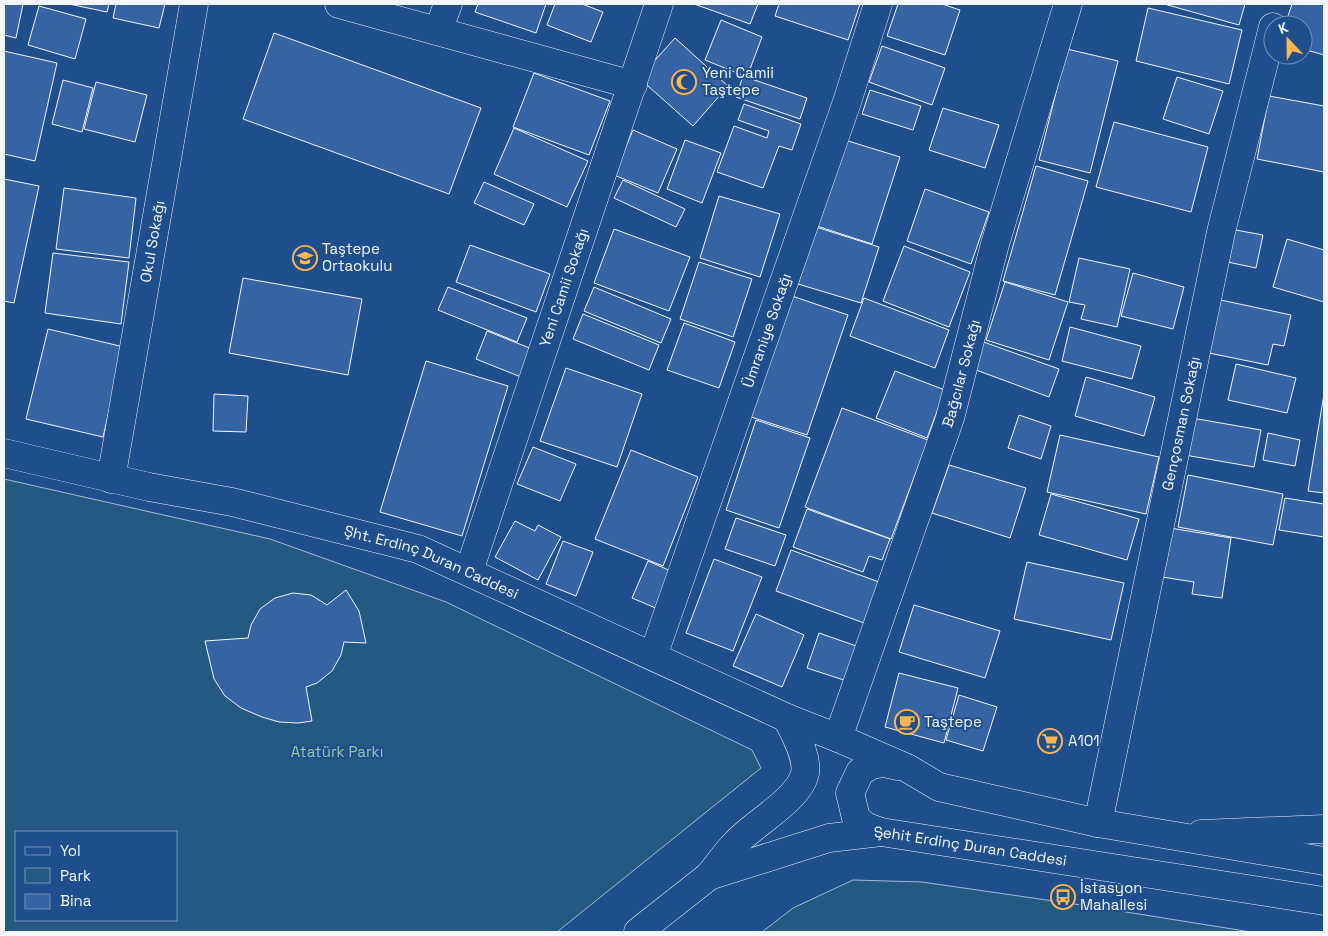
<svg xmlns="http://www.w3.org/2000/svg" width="1328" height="936" font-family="'Space Grotesk',sans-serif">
<rect width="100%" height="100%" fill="#1f4e8c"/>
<!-- green -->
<g fill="#245a82" stroke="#a8bbd7" fill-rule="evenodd">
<path d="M4 479 270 539 446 602 752 750 761 768 557 932H4ZM16 832H176V920H16Z"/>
<path d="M853 880 922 882 1095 907 1251 932H762L793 908Z"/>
</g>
<!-- building -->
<g fill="#3563a3" stroke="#f2f6ff">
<path d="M4 4H23L16 38 4 35Z"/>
<path d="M69 4H109L107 12Z"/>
<path d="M116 4H165L159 28 113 18Z"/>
<path d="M478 4H546L536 33 475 12Z"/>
<path d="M555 4H582L603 12 591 42 547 25Z"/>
<path d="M694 4H758L750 24Z"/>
<path d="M779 4H860L848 40 775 16Z"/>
<path d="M898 4H942L960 10 945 55 887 36Z"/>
<path d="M1164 4H1245L1239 25Z"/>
<path d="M1292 4H1324V55L1303 49V25H1285Z"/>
<path d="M39 6 86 19 75 59 28 45Z"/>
<path d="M1148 8 1242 30 1229 84 1136 61Z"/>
<path d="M721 20 762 37 747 77 705 60Z"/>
<path d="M274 33 481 108 449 194 243 119Z"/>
<path d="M675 38 728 86 693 126 639 78Z"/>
<path d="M882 46 945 68 932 105 869 82Z"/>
<path d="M1067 49 1118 61 1090 173 1039 160Z"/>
<path d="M4 51 57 63 35 161 4 154Z"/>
<path d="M534 73 610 101 589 155 513 127Z"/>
<path d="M743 76 807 98 800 119 736 97Z"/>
<path d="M1177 77 1223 91 1209 134 1163 119Z"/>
<path d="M63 80 93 88 82 132 52 124Z"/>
<path d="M96 82 147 95 135 142 84 129Z"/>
<path d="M870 90 921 106 913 130 862 114Z"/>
<path d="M1269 96 1324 106V172L1257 159Z"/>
<path d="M744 104 801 124 792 150 779 146 763 188 717 172 734 126 767 138 769 131 738 120Z"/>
<path d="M943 108 999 125 985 168 929 150Z"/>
<path d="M1114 122 1208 147 1191 212 1096 187Z"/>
<path d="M514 128 588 161 567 207 494 174Z"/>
<path d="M633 130 677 149 658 193 614 175Z"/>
<path d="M685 140 721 153 702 203 667 189Z"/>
<path d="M845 140 900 157 872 244 817 226Z"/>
<path d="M1036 166 1088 181 1055 295 1003 281Z"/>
<path d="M4 179 39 186 14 303 4 301Z"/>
<path d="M623 180 685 209 676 227 614 198Z"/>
<path d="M484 182 534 204 524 225 474 203Z"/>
<path d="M64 188 136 198 129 258 56 249Z"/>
<path d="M925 189 989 212 971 264 907 241Z"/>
<path d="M719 196 780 214 760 277 700 258Z"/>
<path d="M816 227 879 247 861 303 798 284Z"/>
<path d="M1225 228 1263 235 1256 268 1218 260Z"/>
<path d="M614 229 690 257 669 311 594 283Z"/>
<path d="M1287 239 1324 250V302L1273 287Z"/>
<path d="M470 245 550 274 536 312 456 282Z"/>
<path d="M904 246 970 272 949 327 883 301Z"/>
<path d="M53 253 129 262 121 324 45 313Z"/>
<path d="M1079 258 1130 269 1117 327 1081 319 1085 305 1069 302Z"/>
<path d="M699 262 752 279 733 337 680 319Z"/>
<path d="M1133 273 1184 287 1173 329 1121 316Z"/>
<path d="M243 278 362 299 348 375 229 353Z"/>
<path d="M1005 282 1068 302 1049 360 986 340Z"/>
<path d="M448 287 527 318 517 342 438 310Z"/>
<path d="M594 287 671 319 661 343 584 311Z"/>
<path d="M789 295 848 315 807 435 748 416Z"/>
<path d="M864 298 949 330 935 368 850 336Z"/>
<path d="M1216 299 1291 315 1284 346 1273 344 1268 365 1204 352Z"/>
<path d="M583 314 659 345 649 370 573 339Z"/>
<path d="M684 323 735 342 719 388 667 370Z"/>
<path d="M1070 327 1141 346 1132 379 1062 361Z"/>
<path d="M48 329 124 347 103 437 26 419Z"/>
<path d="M487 331 532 349 521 377 476 359Z"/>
<path d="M978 340 1059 369 1049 397 968 367Z"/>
<path d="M426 361 508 386 462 536 380 512Z"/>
<path d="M1236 364 1296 378 1287 413 1228 400Z"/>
<path d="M566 368 642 394 617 467 540 441Z"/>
<path d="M895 371 945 390 927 438 876 418Z"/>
<path d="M1086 377 1155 397 1144 436 1075 416Z"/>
<path d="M214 394 248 396 246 432 213 431Z"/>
<path d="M1324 394V493L1308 491Z"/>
<path d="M842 408 928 440 891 539 805 507Z"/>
<path d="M1019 415 1051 426 1041 459 1008 448Z"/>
<path d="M1186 417 1261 430 1254 467 1179 454Z"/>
<path d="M756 420 810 438 779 528 726 510Z"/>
<path d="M1268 433 1300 440 1295 466 1263 460Z"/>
<path d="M1060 435 1159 457 1146 514 1047 492Z"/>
<path d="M533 447 576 464 560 501 517 484Z"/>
<path d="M631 450 698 477 663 566 595 539Z"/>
<path d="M949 465 1026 488 1010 538 932 513Z"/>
<path d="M1188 475 1283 494 1273 545 1178 527Z"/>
<path d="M1051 494 1139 519 1127 560 1039 535Z"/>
<path d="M1285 498 1324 504V537L1279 530Z"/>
<path d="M807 509 890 539 882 560 869 556 863 572 793 547Z"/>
<path d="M736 518 786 535 775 566 725 549Z"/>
<path d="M515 521 535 531 538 525 561 537 538 580 495 557Z"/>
<path d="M1170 528 1231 538 1222 598 1192 594 1194 582 1162 577Z"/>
<path d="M563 541 593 552 576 596 546 584Z"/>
<path d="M791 550 879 582 864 623 776 591Z"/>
<path d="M714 559 762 577 733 651 686 633Z"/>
<path d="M648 561 680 575 665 612 632 598Z"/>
<path d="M1027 562 1124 583 1111 640 1014 619Z"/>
<path d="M346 590 359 611 366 643 344 642 341 655 332 671 317 683 306 687 312 721 298 723 279 722 262 717 241 708 225 696 214 679 205 641 248 638 251 625 260 609 275 598 293 593 311 595 327 605Z"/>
<path d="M914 605 1000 631 985 678 899 652Z"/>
<path d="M756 614 804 635 782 687 733 666Z"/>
<path d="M819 633 862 648 850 682 807 668Z"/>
<path d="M899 673 958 688 944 743 885 727Z"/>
<path d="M959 695 997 707 983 751 946 740Z"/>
</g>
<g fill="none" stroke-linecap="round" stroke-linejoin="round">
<defs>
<g id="minor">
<path d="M339 4 633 85"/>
<path d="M438 31 448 4"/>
<path id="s1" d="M111 479 194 4"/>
<path id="s2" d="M469 571 659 4"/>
<path id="s3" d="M653 656 847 102 878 4"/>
<path id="s4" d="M838 738 950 418 995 244 1068 4"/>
<path id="s5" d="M1098 823 1221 232 1273 27"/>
<path d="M1201 834 1324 829"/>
</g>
<g id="major">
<path id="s6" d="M4 453 149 487 232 502 418 549 787 718 838 738 907 768 939 787 1098 823 1324 861"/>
<path d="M881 832 865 826 856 818 850 793 860 772 871 765 884 763 898 766"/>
<path d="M709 876C718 865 726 853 736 843 753 824 800 799 805 773 808 756 794 733 787 718"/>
<path id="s7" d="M638 932 709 876 829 838 881 832 1324 901"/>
</g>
</defs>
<!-- minor casing -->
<use href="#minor" stroke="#f2f6ff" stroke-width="29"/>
<!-- major casing -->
<use href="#major" stroke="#f2f6ff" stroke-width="29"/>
<!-- minor -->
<use href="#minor" stroke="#1f4e8c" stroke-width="28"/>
<!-- major -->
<use href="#major" stroke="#1f4e8c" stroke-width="28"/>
</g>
<!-- icons -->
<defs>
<symbol id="mosque-ring" viewBox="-11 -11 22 22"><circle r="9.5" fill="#1f4e8c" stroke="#ffb74d" stroke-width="1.5"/><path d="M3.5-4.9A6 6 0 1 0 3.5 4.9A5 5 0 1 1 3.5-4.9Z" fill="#ffb74d"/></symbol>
<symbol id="school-ring" viewBox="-11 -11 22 22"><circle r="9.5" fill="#1f4e8c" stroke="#ffb74d" stroke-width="1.5"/><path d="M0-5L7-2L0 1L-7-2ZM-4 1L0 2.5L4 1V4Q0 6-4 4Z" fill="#ffb74d"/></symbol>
<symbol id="cafe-ring" viewBox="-11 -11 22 22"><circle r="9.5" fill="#1f4e8c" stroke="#ffb74d" stroke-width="1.5"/><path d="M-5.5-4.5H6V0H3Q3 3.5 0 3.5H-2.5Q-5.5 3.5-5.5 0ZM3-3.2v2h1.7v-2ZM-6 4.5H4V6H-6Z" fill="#ffb74d"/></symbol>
<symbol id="supermarket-ring" viewBox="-11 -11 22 22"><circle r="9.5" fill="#1f4e8c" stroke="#ffb74d" stroke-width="1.5"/><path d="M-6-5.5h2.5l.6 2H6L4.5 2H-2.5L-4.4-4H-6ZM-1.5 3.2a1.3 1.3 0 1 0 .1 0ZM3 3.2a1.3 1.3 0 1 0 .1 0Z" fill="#ffb74d"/></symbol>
<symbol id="bus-ring" viewBox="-11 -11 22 22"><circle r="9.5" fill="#1f4e8c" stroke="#ffb74d" stroke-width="1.5"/><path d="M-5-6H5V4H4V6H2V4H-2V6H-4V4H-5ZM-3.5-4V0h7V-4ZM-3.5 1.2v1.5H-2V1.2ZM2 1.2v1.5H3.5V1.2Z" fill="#ffb74d"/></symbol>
</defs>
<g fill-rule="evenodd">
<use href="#mosque-ring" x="670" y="68" width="28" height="28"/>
<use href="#school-ring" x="291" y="244" width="28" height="28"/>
<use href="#cafe-ring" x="893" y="708" width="28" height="28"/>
<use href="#supermarket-ring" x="1036" y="727" width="28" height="28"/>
<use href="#bus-ring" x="1049" y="883" width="28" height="28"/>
</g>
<g text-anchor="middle" stroke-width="4" stroke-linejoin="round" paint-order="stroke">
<!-- poi labels -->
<g font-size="15" fill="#f2f6ff" stroke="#1f4e8c" text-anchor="start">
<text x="702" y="78">Yeni Camii<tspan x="702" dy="17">Taştepe</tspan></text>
<text x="322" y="254">Taştepe<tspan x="322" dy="17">Ortaokulu</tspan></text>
<text x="924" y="727">Taştepe</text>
<text x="1068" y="746">A101</text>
<text x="1080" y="893">İstasyon<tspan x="1080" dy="17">Mahallesi</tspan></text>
</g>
<!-- street labels -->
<g font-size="15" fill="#f2f6ff" stroke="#1f4e8c">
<text dy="5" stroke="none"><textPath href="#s1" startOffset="241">Okul Sokağı</textPath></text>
<text dy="5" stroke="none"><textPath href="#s2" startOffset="299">Yeni Camii Sokağı</textPath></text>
<text dy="5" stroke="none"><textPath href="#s3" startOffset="345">Ümraniye Sokağı</textPath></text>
<text dy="5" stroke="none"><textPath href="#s4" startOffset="385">Bağcılar Sokağı</textPath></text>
<text dy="5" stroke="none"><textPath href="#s5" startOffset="408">Gençosman Sokağı</textPath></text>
<text dy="5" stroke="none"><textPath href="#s6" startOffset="442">Şht. Erdinç Duran Caddesi</textPath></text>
<text dy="5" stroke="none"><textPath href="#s7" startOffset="359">Şehit Erdinç Duran Caddesi</textPath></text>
</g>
<!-- park labels -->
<g font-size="15" fill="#97c8a6" stroke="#1f4e8c">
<text x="337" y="757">Atatürk Parkı</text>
</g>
</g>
<!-- border -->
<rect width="1328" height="936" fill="none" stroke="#f2f6ff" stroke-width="10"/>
<!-- legend -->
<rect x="15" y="831" width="162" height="90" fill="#1f4e8c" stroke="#7391ba"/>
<rect x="25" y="847" width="25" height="8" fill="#1f4e8c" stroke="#7391ba"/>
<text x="60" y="856" font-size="15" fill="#f2f6ff">Yol</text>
<rect x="25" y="868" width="25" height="15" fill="#245a82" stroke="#7391ba"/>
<text x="60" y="881" font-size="15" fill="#f2f6ff">Park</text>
<rect x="25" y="894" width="25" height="15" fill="#3563a3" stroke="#7391ba"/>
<text x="60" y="906" font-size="15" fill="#f2f6ff">Bina</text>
<!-- north arrow -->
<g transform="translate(1288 40) rotate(338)"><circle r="24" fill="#1f4e8c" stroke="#7391ba"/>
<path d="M0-4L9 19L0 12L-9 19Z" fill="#ffb74d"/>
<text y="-8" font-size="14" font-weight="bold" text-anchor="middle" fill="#f2f6ff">K</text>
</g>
</svg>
